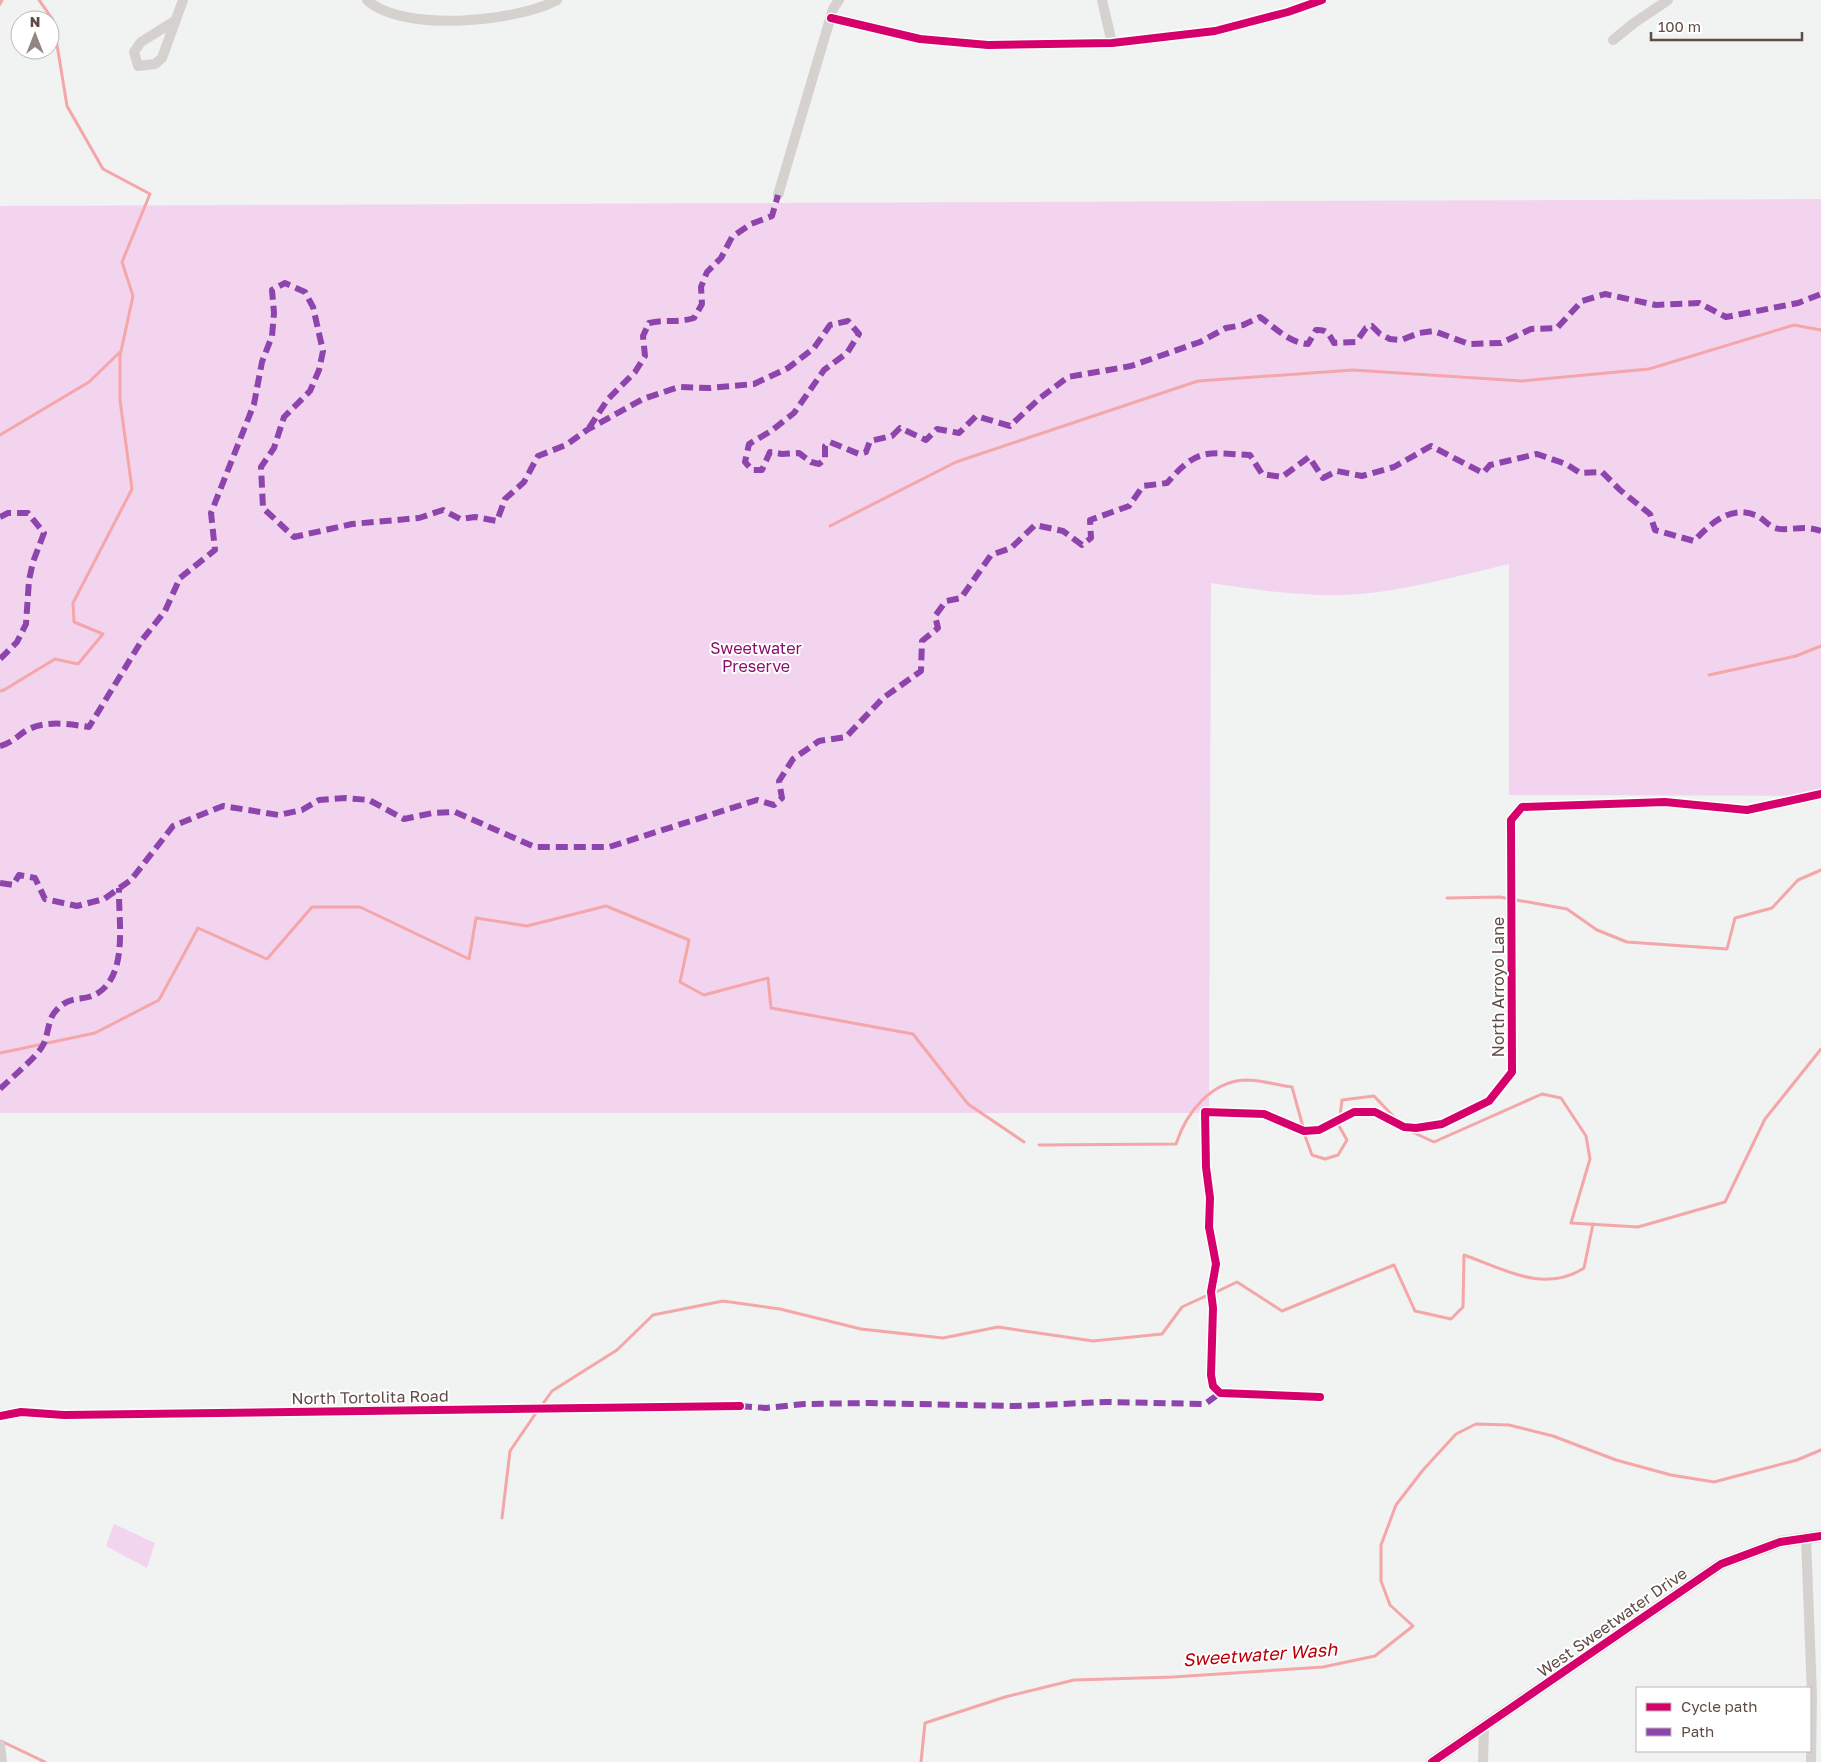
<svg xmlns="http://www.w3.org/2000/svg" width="1821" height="1762" font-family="'Golos Text',sans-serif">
<rect width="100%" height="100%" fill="#f1f2f2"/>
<!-- green -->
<g fill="#f3d4ef">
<path d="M1821 199V796L1509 795V564C1457 576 1398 593 1344 595 1300 596 1255 590 1211 583L1209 1113H0V206Z"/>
<path d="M114 1524 155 1543 147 1568 106 1546Z"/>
</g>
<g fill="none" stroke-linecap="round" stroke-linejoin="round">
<!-- stream -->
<g stroke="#f4a6a8" stroke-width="3">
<path d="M0 4 2 0"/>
<path d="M0 435 89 382 120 352"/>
<path d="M830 526 956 462 1198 381 1353 370 1522 381 1649 369 1794 325 1821 330"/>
<path d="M1709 675 1796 656 1821 646"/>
<path d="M0 691 4 690 55 659 78 664 103 634 74 622 73 603 132 489 120 400V356L133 296 122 262 150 194 103 169 67 106 53 20 39 0"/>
<path d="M1447 898 1500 897 1567 909 1597 930 1627 942 1727 949 1735 918 1772 908 1798 880 1821 870"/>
<path d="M0 1053 95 1033 159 1000 198 928 267 959 312 907H360L469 959 476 918 527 926 606 906 689 940 680 982 704 995 768 978 771 1008 913 1034 968 1104 1024 1142"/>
<path d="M1340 1116 1342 1100 1374 1096 1394 1117"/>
<path d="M1410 1131 1434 1142 1542 1094 1561 1098 1586 1136 1590 1159 1571 1223 1638 1227 1725 1202 1765 1119 1821 1049"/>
<path d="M1304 1133 1312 1155 1325 1159 1338 1155 1347 1140 1339 1126 1340 1122"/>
<path d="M1039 1145 1176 1144C1186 1113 1211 1081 1246 1080 1261 1080 1277 1085 1292 1087L1303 1127"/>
<path d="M1214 1293 1237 1282 1282 1311 1394 1265 1415 1311 1451 1319 1463 1307 1464 1255C1504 1269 1544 1294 1584 1268L1593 1224"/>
<path d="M542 1405 552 1391 617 1350 653 1315 723 1301 780 1309 861 1329 943 1338 998 1327 1093 1341 1162 1334 1182 1307 1208 1295"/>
<path d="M502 1518 510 1451 538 1410"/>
<path d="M1 1741 45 1762"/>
<path d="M921 1762 925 1723 1005 1697 1074 1680 1173 1677 1323 1667 1375 1656 1413 1626 1390 1605 1381 1581V1545L1396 1505 1423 1470 1456 1434 1476 1424 1509 1425 1553 1436 1616 1460 1671 1475 1714 1482 1797 1460 1821 1450"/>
</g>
<!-- minor -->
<g stroke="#d5d1cf" stroke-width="10">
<path d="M367 0C403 33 516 22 557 0"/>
<path d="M1102 0 1112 43"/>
<path d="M831 18 920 39 988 45 1112 43 1215 31 1288 12 1322 0"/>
<path d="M173 22 141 42 134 52 138 66 155 64 162 58 183 0"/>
<path d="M1613 40 1634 23 1668 0"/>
<path d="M778 195 833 9 839 0"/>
<path d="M1320 1397 1220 1393 1213 1386 1211 1375 1213 1308 1211 1292 1216 1264 1209 1227 1210 1198 1206 1167 1205 1112 1264 1114 1304 1131 1319 1130 1354 1112H1375L1404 1127 1416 1128 1442 1124 1489 1101 1512 1072 1511 820 1522 807 1665 802 1747 810 1821 794"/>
<path d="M0 1416 21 1412 64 1415 740 1406"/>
<path d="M1806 1538 1812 1695 1811 1761"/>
<path d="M0 1745 2 1762"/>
<path d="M1483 1762 1484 1727"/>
</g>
<!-- tertiary -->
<path stroke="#d5d1cf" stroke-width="12" d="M1432 1762 1721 1564 1780 1542 1821 1536"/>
<!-- quiet -->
<g stroke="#8e44ad" stroke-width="6" stroke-dasharray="12 6" stroke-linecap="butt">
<path d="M589 428 608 399 635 372 645 356 643 336 649 323C667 319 678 323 694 318L702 304 701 287 707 272 721 258 732 237 751 224 772 216 778 195"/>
<path d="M0 517 8 513H28L44 533 33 562 29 580 26 624 17 642 0 659"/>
<path d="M0 746C12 743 17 736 27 730 46 720 69 724 89 727L142 640 165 611 180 578 215 550 211 513 254 404 262 362 272 336 274 313 272 290 285 283 305 292 313 307 323 351 319 370 310 391 284 417 274 448 261 467 263 508 294 537 352 524 419 518 443 510 460 519 475 517 497 521 505 499 524 482 538 456 566 445 587 430 643 399 679 387 710 388 754 384 788 368 814 348 830 325 848 321 859 334 847 353 824 370 794 413 771 431 749 444 745 462 752 470H762L770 452 782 454 799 453 811 462 819 464 825 459V446L830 442 859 454 866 452 870 441 892 436 900 428 926 440 937 429 959 433 976 416 1010 426 1040 398 1068 377 1131 366 1200 342 1226 328 1243 325 1260 317C1275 328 1290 343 1308 344L1316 330C1327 329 1329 334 1334 343L1356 342 1366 328 1372 326 1380 334 1390 339 1401 340 1419 333 1434 331 1469 344 1501 343 1531 329 1557 328 1582 301 1605 294 1656 305 1699 303 1726 317 1798 303 1821 294"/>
<path d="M0 883 13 885 19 875 35 878 45 899 77 906 104 899 131 880 173 826 223 806 279 815 302 810 319 800 345 798 369 800 404 819 433 813 455 812 535 847H609L757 800 774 805 782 798 779 781 793 759 819 741 846 737 883 698 921 671 922 641 938 628 935 616 946 601 961 598 991 555 1011 548 1035 525 1063 531 1082 545 1091 538 1090 520 1129 506 1143 486 1167 483C1198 447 1206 453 1250 455L1262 474 1282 477 1309 457 1323 478 1337 471 1362 476 1394 467 1431 446 1483 473 1490 465 1537 454 1566 464 1580 473 1602 472 1620 490 1650 514 1655 530 1694 541C1710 524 1730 505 1755 515 1762 517 1767 525 1775 528 1789 532 1803 524 1821 531"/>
<path d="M0 1089C10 1079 38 1056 43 1045 48 1036 48 1021 54 1013 69 993 82 1003 98 993 129 973 118 918 119 888"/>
<path d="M740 1406 766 1408 804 1404 870 1403 1015 1406 1107 1402 1205 1404 1220 1393"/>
</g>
<defs>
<g id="cycleway">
<path d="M831 18 920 39 988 45 1112 43 1215 31 1288 12 1322 0"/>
<path d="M1320 1397 1220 1393 1213 1386 1211 1375 1213 1308 1211 1292 1216 1264 1209 1227 1210 1198 1206 1167 1205 1112 1264 1114 1304 1131 1319 1130 1354 1112H1375L1404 1127 1416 1128 1442 1124 1489 1101 1512 1072 1511 820 1522 807 1665 802 1747 810 1821 794"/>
<path d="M0 1416 21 1412 64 1415 740 1406"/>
<path d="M1432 1762 1721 1564 1780 1542 1821 1536"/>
</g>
</defs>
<!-- cycleway casing -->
<use href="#cycleway" stroke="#fff" stroke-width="11"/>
<!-- cycleway -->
<use href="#cycleway" stroke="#d6006c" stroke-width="8"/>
</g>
<g text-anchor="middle" stroke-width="4" stroke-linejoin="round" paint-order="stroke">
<!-- park labels -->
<g font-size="16" fill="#8a0e6b" stroke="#fff">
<text x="756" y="654">Sweetwater<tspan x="756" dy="18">Preserve</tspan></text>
</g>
<!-- street labels -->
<g font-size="16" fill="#604c46" stroke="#fff">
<text transform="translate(1498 987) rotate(-90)" y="6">North Arroyo Lane</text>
<text transform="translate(370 1397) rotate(-1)" y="6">North Tortolita Road</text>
<text transform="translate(1612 1622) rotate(-35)" y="6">West Sweetwater Drive</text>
</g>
<!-- water labels -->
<g font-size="18" font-style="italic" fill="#ba0007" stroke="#fff">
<text transform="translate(1260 1655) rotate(-4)" y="6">Sweetwater Wash</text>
</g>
</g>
<!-- legend -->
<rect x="1636" y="1687" width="175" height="65" fill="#ffffff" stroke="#bfb7b5"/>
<rect x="1646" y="1703" width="25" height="8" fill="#d6006c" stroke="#bfb7b5"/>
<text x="1681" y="1712" font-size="15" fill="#604c46">Cycle path</text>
<rect x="1646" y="1728" width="25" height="8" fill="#8e44ad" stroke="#bfb7b5"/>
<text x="1681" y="1737" font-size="15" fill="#604c46">Path</text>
<!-- north arrow -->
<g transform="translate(35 35)"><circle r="24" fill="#ffffff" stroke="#bfb7b5"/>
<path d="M0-4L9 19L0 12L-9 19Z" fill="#938682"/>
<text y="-8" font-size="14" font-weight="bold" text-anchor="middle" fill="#604c46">N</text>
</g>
<!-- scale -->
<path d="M1651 32v8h151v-8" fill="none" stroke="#604c46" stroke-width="2.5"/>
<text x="1658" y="32" font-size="15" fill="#604c46" stroke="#ffffff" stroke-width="4" paint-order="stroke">100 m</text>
</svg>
